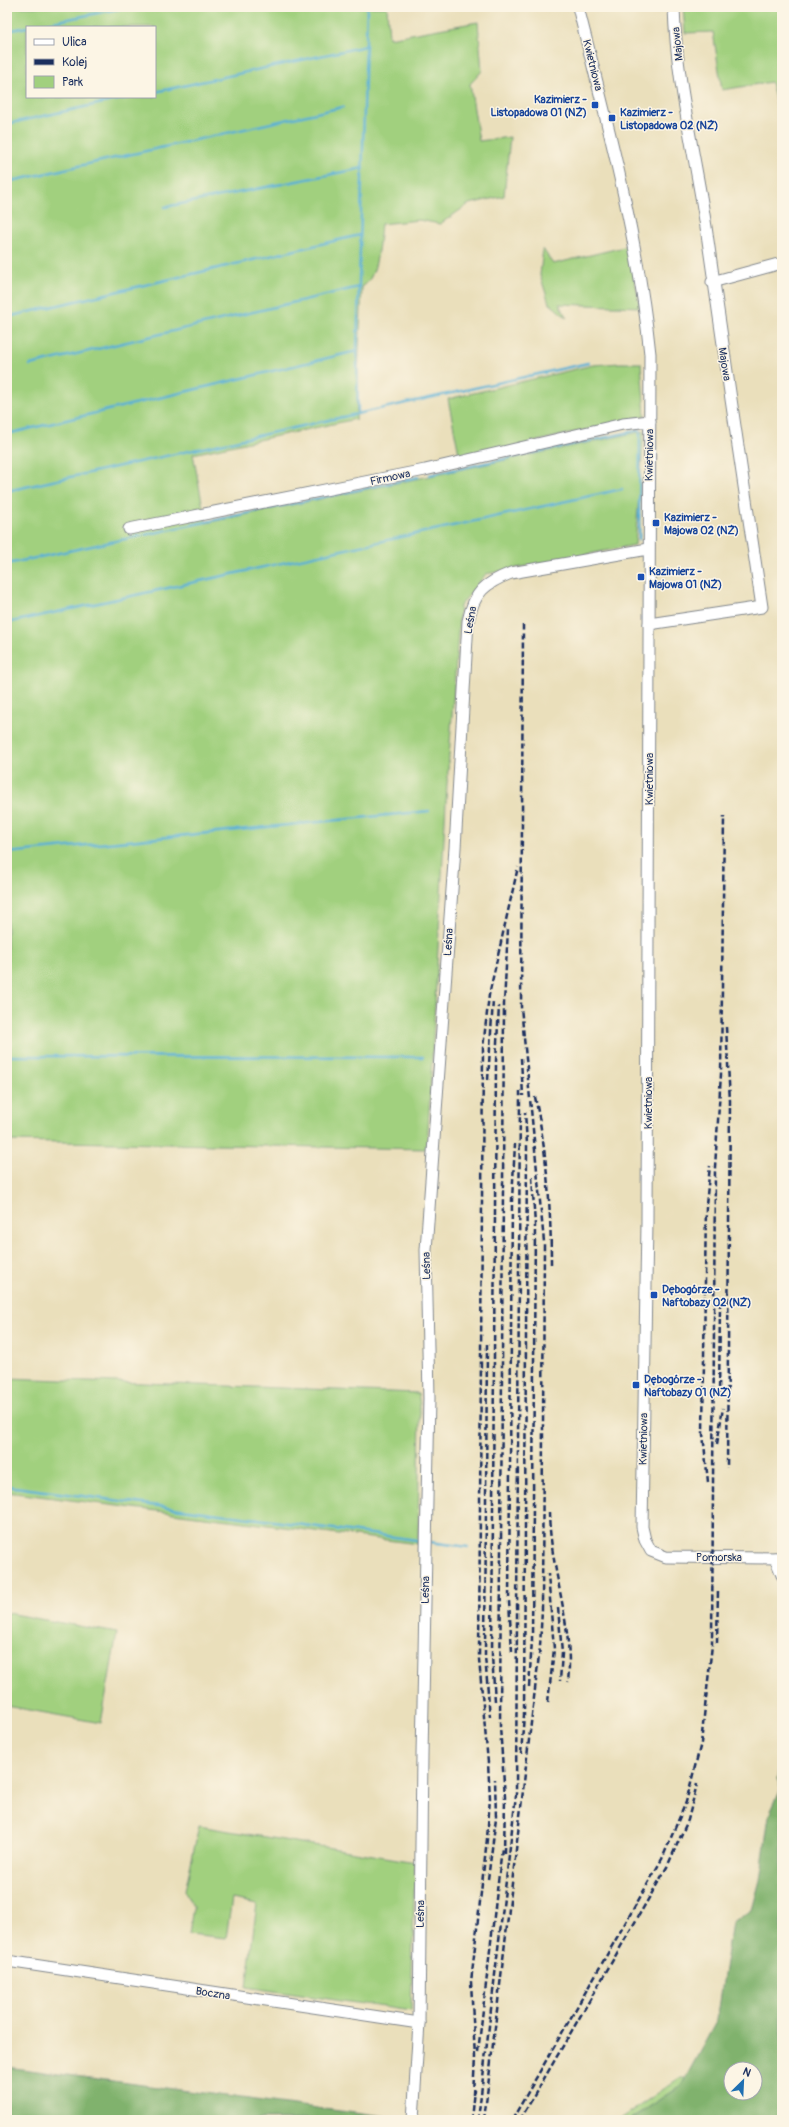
<svg xmlns="http://www.w3.org/2000/svg" width="789" height="2127" font-family="Pangolin,sans-serif">
<rect width="100%" height="100%" fill="#fcf5e5"/>
<filter id="ink" filterUnits="userSpaceOnUse"><feTurbulence type="fractalNoise" baseFrequency=".025" numOctaves="2"/><feDisplacementMap in="SourceGraphic" scale="8" xChannelSelector="R" yChannelSelector="G"/><feConvolveMatrix kernelMatrix="1 2 1 2 8 2 1 2 1" color-interpolation-filters="sRGB"/></filter>
<filter id="wash" filterUnits="userSpaceOnUse"><feTurbulence type="fractalNoise" baseFrequency=".012" numOctaves="4" result="noise"/><feDisplacementMap in="SourceGraphic" scale="16" xChannelSelector="R" yChannelSelector="G"/><feGaussianBlur stdDeviation="0.9" result="paint"/><feColorMatrix in="noise" values="0 0 0 0 0 0 0 0 0 0 0 0 0 0 0 0 0 1.4 0 .05"/><feComposite in="paint" operator="in"/></filter>
<g filter="url(#wash)">
<rect width="100%" height="100%" fill="#eadfbb"/>
<!-- green -->
<g fill="#a1d07e" stroke="#5e806e" fill-rule="evenodd">
<path d="M7 7H387L389 38 478 22 482 71 470 84 479 141 510 137 504 196 469 204 440 224 419 220 381 224C379 242 378 278 362 287L356 419 193 454 206 523 644 431 635 545 486 574 460 606 447 784 427 1149 7 1141ZM27 27H155V97H27Z"/>
<path d="M683 7H782V120H780L771 82 722 90 713 32 685 33Z"/>
<path d="M628 246 640 307 559 304 567 318 549 303 540 275 543 249 553 264Z"/>
<path d="M620 363H641L645 416 460 459 448 399 593 365Z"/>
<path d="M7 1378 418 1393 420 1405 418 1544 7 1492Z"/>
<path d="M7 1613 117 1633 101 1723 7 1706Z"/>
<path d="M199 1826 415 1862 411 2011 246 1987 257 1904 232 1899 226 1938 189 1934 193 1907 185 1891Z"/>
<path d="M681 2077H686L681 2086 630 2120H619Z"/>
</g>
<!-- forest -->
<g fill="#80b26d" stroke="#4e7066" fill-rule="evenodd">
<path d="M782 1749V2120H630L681 2086 717 2020 732 1923 752 1910 760 1880 769 1815 781 1789 777 1780ZM731 2069H755V2093H731Z"/>
<path d="M7 2067 400 2119 445 2120H7Z"/>
</g>
<g fill="none" stroke-linecap="round" stroke-linejoin="round">
<!-- stream -->
<g stroke="#59b0d6" stroke-width="2.5">
<path d="M28 27 128 7"/>
<path d="M7 31 27 27"/>
<path d="M155 92 366 46"/>
<path d="M7 124 130 97"/>
<path d="M7 182 343 107"/>
<path d="M165 207 363 168"/>
<path d="M7 317 360 235"/>
<path d="M30 365 359 287"/>
<path d="M358 414 357 351 367 7"/>
<path d="M7 434 357 351"/>
<path d="M429 475 640 430 639 540"/>
<path d="M7 491 588 363"/>
<path d="M7 564 418 477"/>
<path d="M7 623 622 489"/>
<path d="M7 853 429 811"/>
<path d="M7 1056 423 1057"/>
<path d="M7 1486 417 1540"/>
<path d="M430 1542 468 1547"/>
</g>
</g>
</g>
<g filter="url(#ink)">
<g fill="none" stroke-linecap="round" stroke-linejoin="round">
<defs>
<g id="minor">
<path d="M578 7C607 122 638 236 650 354L647 1223 642 1527 645 1540 651 1551 666 1557 782 1558"/>
<path d="M712 282 782 263"/>
<path d="M129 529 425 470 623 424 650 421"/>
<path d="M649 624 762 607C743 480 724 354 706 227 695 154 676 81 674 7"/>
<path d="M775 1558 782 1575"/>
<path d="M7 1961 419 2023"/>
<path d="M413 2120 419 2023 422 1755 429 1398 426 1250 455 848 468 621C474 592 485 583 511 573L648 549"/>
</g>
</defs>
<!-- minor casing -->
<use href="#minor" stroke="#82878c" stroke-width="13"/>
<!-- minor -->
<use href="#minor" stroke="#fff" stroke-width="11"/>
<!-- rail -->
<g stroke="#1b2f5e" stroke-width="2.5" stroke-dasharray="6 3" stroke-linecap="butt">
<path d="M726 1027 730 1101 727 1468"/>
<path d="M521 1058 523 1096"/>
<path d="M488 1080 493 1000"/>
<path d="M535 1097C547 1152 551 1208 551 1264"/>
<path d="M487 1344 485 1656 490 1717"/>
<path d="M719 1397 720 1303"/>
<path d="M717 1444 723 1408"/>
<path d="M708 1482 703 1434 706 1205 710 1166"/>
<path d="M549 1512C550 1570 574 1625 568 1682"/>
<path d="M558 1608 562 1653 560 1681"/>
<path d="M717 1643 718 1589"/>
<path d="M512 1652 509 1601 512 1200 515 1144"/>
<path d="M529 1687 532 1640 535 1225 532 1177"/>
<path d="M495 1701 492 1656 496 1061 499 1006"/>
<path d="M548 1702 554 1649 548 1574"/>
<path d="M521 1754 524 1715 527 1144 525 1112"/>
<path d="M504 1853 505 1797 500 1727 504 1004 508 929"/>
<path d="M488 1879 496 1818 495 1779"/>
<path d="M478 2052 502 1848"/>
<path d="M473 2095 475 2057 471 1982 487 1839 490 1798 488 1763 479 1659 483 1048 489 995 518 867"/>
<path d="M471 2120 474 2090"/>
<path d="M478 2120 516 1795 520 1091"/>
<path d="M484 2120 540 1647 542 1609 544 1242 521 1007 523 625"/>
<path d="M512 2120 662 1859 686 1802 701 1743 712 1645 715 1167 721 1074 724 816"/>
<path d="M520 2120 667 1867 688 1820 697 1784"/>
</g>
</g>
</g>
<!-- markers -->
<g fill="#1a4fb4" stroke="#fcf5e5" stroke-width="1.5">
<rect x="591" y="101" width="8" height="8" rx="2"/>
<rect x="608" y="114" width="8" height="8" rx="2"/>
<rect x="652" y="519" width="8" height="8" rx="2"/>
<rect x="637" y="573" width="8" height="8" rx="2"/>
<rect x="650" y="1291" width="8" height="8" rx="2"/>
<rect x="632" y="1381" width="8" height="8" rx="2"/>
</g>
<g text-anchor="middle" stroke-width="3" stroke-linejoin="round" paint-order="stroke">
<!-- street labels -->
<g font-size="11" fill="#1b2f5e" stroke="#fcf5e5">
<text transform="translate(677 44) rotate(-96)" y="4">Majowa</text>
<text transform="translate(593 65) rotate(76)" y="4">Kwietniowa</text>
<text transform="translate(725 364) rotate(81)" y="4">Majowa</text>
<text transform="translate(649 455) rotate(-89)" y="4">Kwietniowa</text>
<text transform="translate(390 477) rotate(-12)" y="4">Firmowa</text>
<text transform="translate(470 620) rotate(-80)" y="4">Leśna</text>
<text transform="translate(649 779) rotate(-90)" y="4">Kwietniowa</text>
<text transform="translate(448 942) rotate(-86)" y="4">Leśna</text>
<text transform="translate(648 1103) rotate(-90)" y="4">Kwietniowa</text>
<text transform="translate(426 1266) rotate(-91)" y="4">Leśna</text>
<text transform="translate(643 1439) rotate(-89)" y="4">Kwietniowa</text>
<text x="719" y="1561">Pomorska</text>
<text transform="translate(425 1590) rotate(-89)" y="4">Leśna</text>
<text transform="translate(420 1914) rotate(-89)" y="4">Leśna</text>
<text transform="translate(213 1993) rotate(9)" y="4">Boczna</text>
</g>
<!-- transit labels -->
<g font-size="11" font-weight="bold" fill="#164399" stroke="#fcf5e5" text-anchor="start">
<text x="587" y="103" text-anchor="end">Kazimierz -<tspan x="587" dy="13">Listopadowa 01 (NŻ)</tspan></text>
<text x="620" y="116">Kazimierz -<tspan x="620" dy="13">Listopadowa 02 (NŻ)</tspan></text>
<text x="664" y="521">Kazimierz -<tspan x="664" dy="13">Majowa 02 (NŻ)</tspan></text>
<text x="649" y="575">Kazimierz -<tspan x="649" dy="13">Majowa 01 (NŻ)</tspan></text>
<text x="662" y="1293">Dębogórze -<tspan x="662" dy="13">Naftobazy 02 (NŻ)</tspan></text>
<text x="644" y="1383">Dębogórze -<tspan x="644" dy="13">Naftobazy 01 (NŻ)</tspan></text>
</g>
</g>
<!-- margin -->
<rect width="789" height="2127" fill="none" stroke="#fcf5e5" stroke-width="24"/>
<!-- legend -->
<rect x="26" y="26" width="130" height="72" fill="#fcf5e5" stroke="#a2a6af"/>
<rect x="34" y="39" width="20" height="6" fill="#ffffff" stroke="#a2a6af"/>
<text x="62" y="46" font-size="12" fill="#1b2f5e">Ulica</text>
<rect x="34" y="59" width="20" height="6" fill="#1b2f5e" stroke="#a2a6af"/>
<text x="62" y="66" font-size="12" fill="#1b2f5e">Kolej</text>
<rect x="34" y="76" width="20" height="12" fill="#a1d07e" stroke="#a2a6af"/>
<text x="62" y="86" font-size="12" fill="#1b2f5e">Park</text>
<!-- north arrow -->
<g transform="translate(743 2081) rotate(24)"><circle r="19" fill="#fcf5e5" stroke="#a2a6af"/>
<path d="M0-3L7 15L0 10L-7 15Z" fill="#1f6fb2"/>
<text y="-6" font-size="11" font-weight="bold" text-anchor="middle" fill="#1b2f5e">N</text>
</g>
</svg>
